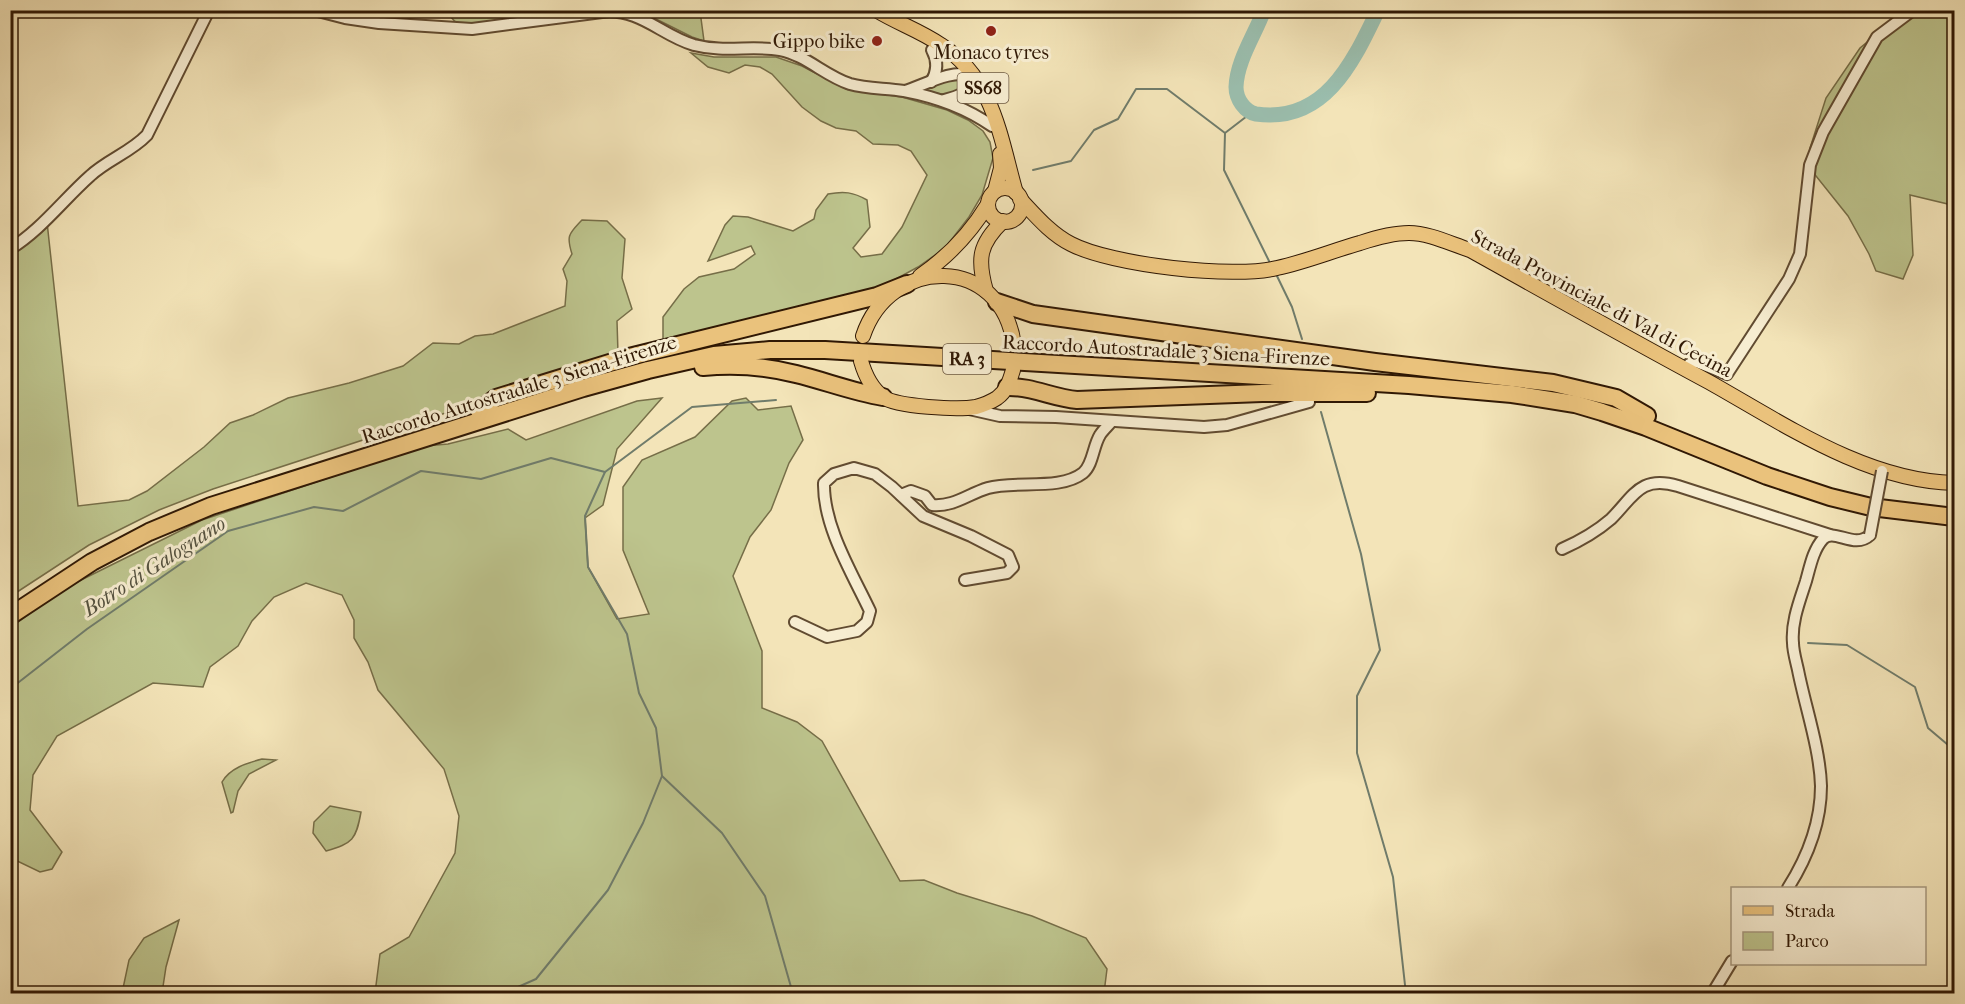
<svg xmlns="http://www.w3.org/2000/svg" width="1965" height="1004" font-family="'IM FELL French Canon',serif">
<rect width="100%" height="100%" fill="#f3e4b8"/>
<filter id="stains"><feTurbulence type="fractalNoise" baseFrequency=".00333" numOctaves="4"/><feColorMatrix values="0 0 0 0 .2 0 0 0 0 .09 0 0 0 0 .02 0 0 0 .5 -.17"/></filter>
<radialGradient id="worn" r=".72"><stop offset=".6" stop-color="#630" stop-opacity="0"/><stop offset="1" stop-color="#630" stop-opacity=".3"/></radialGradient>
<!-- green -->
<g fill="#bdc48d" stroke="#766e48" stroke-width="1.5">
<path d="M439 11H573C554 13 471 28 457 23 453 21 451 16 447 13L439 15Z"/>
<path d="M640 11H700L704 41 692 37Z"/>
<path d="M1905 11H1954V189L1952 205 1910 195 1913 255 1903 279 1876 271 1869 254 1848 216 1812 171 1810 148 1826 98 1860 48Z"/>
<path d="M691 53 714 57H776L802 66 846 89 902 97 947 110 968 120 983 131 990 142 993 158 982 195 969 217 945 248 918 267 885 285 713 330 663 341V317L684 289 699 277 734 269 755 254 751 246 708 261 725 225 733 216 748 217 793 231 814 219 816 210 828 194C844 191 853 192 867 200L870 227 853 248 861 257 882 254 902 227 927 175 911 151 898 145 873 144 856 131 836 128 821 121 802 107 772 74 760 67 745 65 729 73 708 67Z"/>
<path d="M958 78 964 82 963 88 948 95 922 91 939 82Z"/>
<path d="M582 220 607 221 625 239 622 278 632 309 617 321 618 353 496 392 473 404 213 489 159 510 89 545 11 596V548L16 540 11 536V252L47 222 78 506 129 500 147 491 204 447 230 423 253 415 288 398 349 383 403 366 433 343 459 344 475 336 493 334 565 306 567 281 563 269 572 254C566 235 569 234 582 220Z"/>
<path d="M662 398 617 449 603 505 585 518 588 567 617 619 649 614 623 550V487L642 460 695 437 732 401 746 398 758 410 791 406 803 440 789 463 771 510 750 537 733 576 762 651V708L797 722 822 741 900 881 924 880 957 893 1032 916 1086 938 1107 969 1104 993H375L380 954 409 937 455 853 459 816 444 769 378 690 368 662 354 638V620L342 595 306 583 274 597 252 621 238 646 210 667 203 687 153 683 57 736 33 775 30 810 62 852 52 869 40 872 11 858 10 628 65 588 202 520 425 446 448 444 508 429 526 440 637 401Z"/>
<path d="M262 759 276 760 249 774 238 791 233 812 231 813 222 782C230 768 247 763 262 759Z"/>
<path d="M330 806 361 812C356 840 353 843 326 851L313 833 314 822Z"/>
<path d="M179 920 166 967 162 993H122L129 960 144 938Z"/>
</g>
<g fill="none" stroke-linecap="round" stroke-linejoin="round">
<!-- stream -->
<g stroke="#707c6b" stroke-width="2">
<path d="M1225 133 1224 170 1271 265"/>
<path d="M1033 170 1071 161 1094 130 1118 119 1136 89H1167L1225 133 1251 113"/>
<path d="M1276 274 1292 307 1302 339"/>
<path d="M776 400 692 407 605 472 585 516 588 567 627 634 639 693 656 728 662 776 722 833 765 896 793 994"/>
<path d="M1321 412 1361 554 1380 650 1357 696V753L1393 877 1406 994"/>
<path d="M1808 643 1847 645 1915 687 1928 728 1954 750"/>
<path d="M10 689 87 629 228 531 314 507 343 511 421 471 481 479 551 458 605 472"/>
<path d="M502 994 536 979 608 890 643 823 662 776"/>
</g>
<!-- river -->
<path stroke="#9bbfaf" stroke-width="15" d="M1264 10C1255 35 1237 60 1236 87 1236 99 1245 112 1256 114 1325 124 1353 62 1378 10"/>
<defs>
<g id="minor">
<path d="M314 10 345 18 379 23 472 29 602 12C641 8 660 35 694 45 725 53 751 45 780 50 806 55 825 76 850 84 867 89 886 88 904 91 936 97 965 107 992 126"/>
<path d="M931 82C938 71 938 61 932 50"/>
<path d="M905 91C922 86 954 68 970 76"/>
<path d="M944 100C957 97 972 93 970 76"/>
<path d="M10 249C41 230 63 200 90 176 107 160 131 152 147 135L209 10"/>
<path d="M1686 370 1689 364 1697 362 1727 374 1789 279 1800 254 1810 165 1823 132 1877 37 1913 10"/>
<path d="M969 409 1000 416 1056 417 1204 427 1227 425 1309 402"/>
<path d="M901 495 911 491 925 496 932 505C954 507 968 494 988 488 1016 480 1060 491 1083 473 1093 465 1093 446 1100 435 1103 430 1108 426 1112 421"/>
<path d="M1562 549C1580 541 1596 532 1611 519 1634 496 1640 475 1678 486L1830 535"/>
<path d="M795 622 827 637 857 631 867 622 870 611C852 573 823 526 824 483L834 474 854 468 875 474 892 487 923 516 971 536 1008 555 1013 567 1007 573 965 580"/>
<path d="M1788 888C1807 858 1821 822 1821 786 1820 749 1805 706 1798 670 1796 661 1793 651 1793 643 1791 622 1800 600 1806 581 1810 567 1813 550 1823 539 1834 527 1854 550 1870 535"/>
<path d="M1712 994 1732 961"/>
</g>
<g id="major">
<path d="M876 10C897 23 921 31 941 45 994 79 1000 137 1016 193"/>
<circle cx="1005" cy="205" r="17"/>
<path d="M995 191 1001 168 1000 154"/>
<path d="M1020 199C1036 216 1051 234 1071 244 1111 265 1234 279 1277 268 1305 262 1332 251 1360 243 1375 238 1392 233 1409 233 1429 233 1451 244 1470 250 1549 294 1629 339 1709 382 1784 424 1866 481 1954 483"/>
<path d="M920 276C949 256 970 234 988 204"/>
<path d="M986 291C977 259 979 244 1003 221"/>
<path d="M863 336C890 255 1002 254 1014 345"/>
<path d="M861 361C865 375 871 388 883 397 897 407 958 410 976 407 983 405 991 402 997 398 1007 391 1010 380 1013 370"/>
</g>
<g id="highway">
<path d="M997 302 1033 314 1375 362 1553 383 1616 398 1647 416"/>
<path d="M703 367C735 364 765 366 796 374 825 381 853 392 883 397"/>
<path d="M1007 387C1031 386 1053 398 1077 400L1262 393H1367"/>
<path d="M479 411 496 398 629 357 877 296 907 284"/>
<path d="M10 616 92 562 149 532 211 506 583 388 648 370 714 355 770 350H825L926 356 1409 385 1512 394 1575 404 1602 412 1646 427 1767 476 1830 497 1871 507 1954 517"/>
</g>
</defs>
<!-- minor casing -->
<use href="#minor" stroke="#614b31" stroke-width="14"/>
<!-- major casing -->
<use href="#major" stroke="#301804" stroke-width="16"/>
<!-- highway casing -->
<use href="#highway" stroke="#301804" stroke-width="20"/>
<!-- minor -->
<use href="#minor" stroke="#f7edd1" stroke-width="10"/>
<!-- major -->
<use href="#major" stroke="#eac27c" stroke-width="14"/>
<!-- highway -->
<use href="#highway" stroke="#eac27c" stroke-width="16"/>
<defs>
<path id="minor-bridge" d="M1870 535 1882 471"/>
</defs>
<!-- minor-bridge casing -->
<use href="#minor-bridge" stroke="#614b31" stroke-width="14" stroke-linecap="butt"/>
<!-- minor-bridge -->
<use href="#minor-bridge" stroke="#f7edd1" stroke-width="10"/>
</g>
<!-- markers -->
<g fill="#8f2418" stroke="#f7edd1" stroke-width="2">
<circle cx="991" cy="31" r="6"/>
<circle cx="877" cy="41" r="6"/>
</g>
<g text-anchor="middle" stroke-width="6" stroke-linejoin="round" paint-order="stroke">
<!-- shield labels -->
<g fill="#f7edd1" stroke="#6c5842" stroke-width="1.5">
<rect x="957.5" y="73" width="51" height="30" rx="4.5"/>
<rect x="943" y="344" width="48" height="30" rx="4.5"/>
</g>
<g font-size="18" font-weight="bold" fill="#301804">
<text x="983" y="94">SS68</text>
<text x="967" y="365">RA 3</text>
</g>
<!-- poi labels -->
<g font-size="20" fill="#301804" stroke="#f7edd1" text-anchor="end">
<text x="865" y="48">Gippo bike</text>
<text x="991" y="59" text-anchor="middle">Monaco tyres</text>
</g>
<!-- street labels -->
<g font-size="20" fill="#301804" stroke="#f7edd1">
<text transform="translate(1602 303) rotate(28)" y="7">Strada Provinciale di Val di Cecina</text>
<text transform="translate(1166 350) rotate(3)" y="7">Raccordo Autostradale 3 Siena-Firenze</text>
<text transform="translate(519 389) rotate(-17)" y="7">Raccordo Autostradale 3 Siena-Firenze</text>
</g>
<!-- water labels -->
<g font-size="21" font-style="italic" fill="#555240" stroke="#f7edd1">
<text transform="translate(154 566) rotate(-33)" y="7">Botro di Galognano</text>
</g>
</g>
<!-- margin -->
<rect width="1965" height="1004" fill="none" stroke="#f3e4b8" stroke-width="36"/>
<rect x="12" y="12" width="1941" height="980" fill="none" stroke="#301804" stroke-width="3"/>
<rect x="18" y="18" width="1929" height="968" fill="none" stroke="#301804" stroke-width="1.5"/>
<!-- legend -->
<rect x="1731" y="887" width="195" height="78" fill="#f7edd1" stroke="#a7987f" stroke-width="1.5"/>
<rect x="1743" y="906" width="30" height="9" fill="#eac27c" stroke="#a7987f" stroke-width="1.5"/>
<text x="1785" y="917" font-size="18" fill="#301804">Strada</text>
<rect x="1743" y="932" width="30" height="18" fill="#bdc48d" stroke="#a7987f" stroke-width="1.5"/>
<text x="1785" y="947" font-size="18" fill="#301804">Parco</text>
<rect width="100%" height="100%" filter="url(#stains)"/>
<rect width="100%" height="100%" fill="url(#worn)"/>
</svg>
